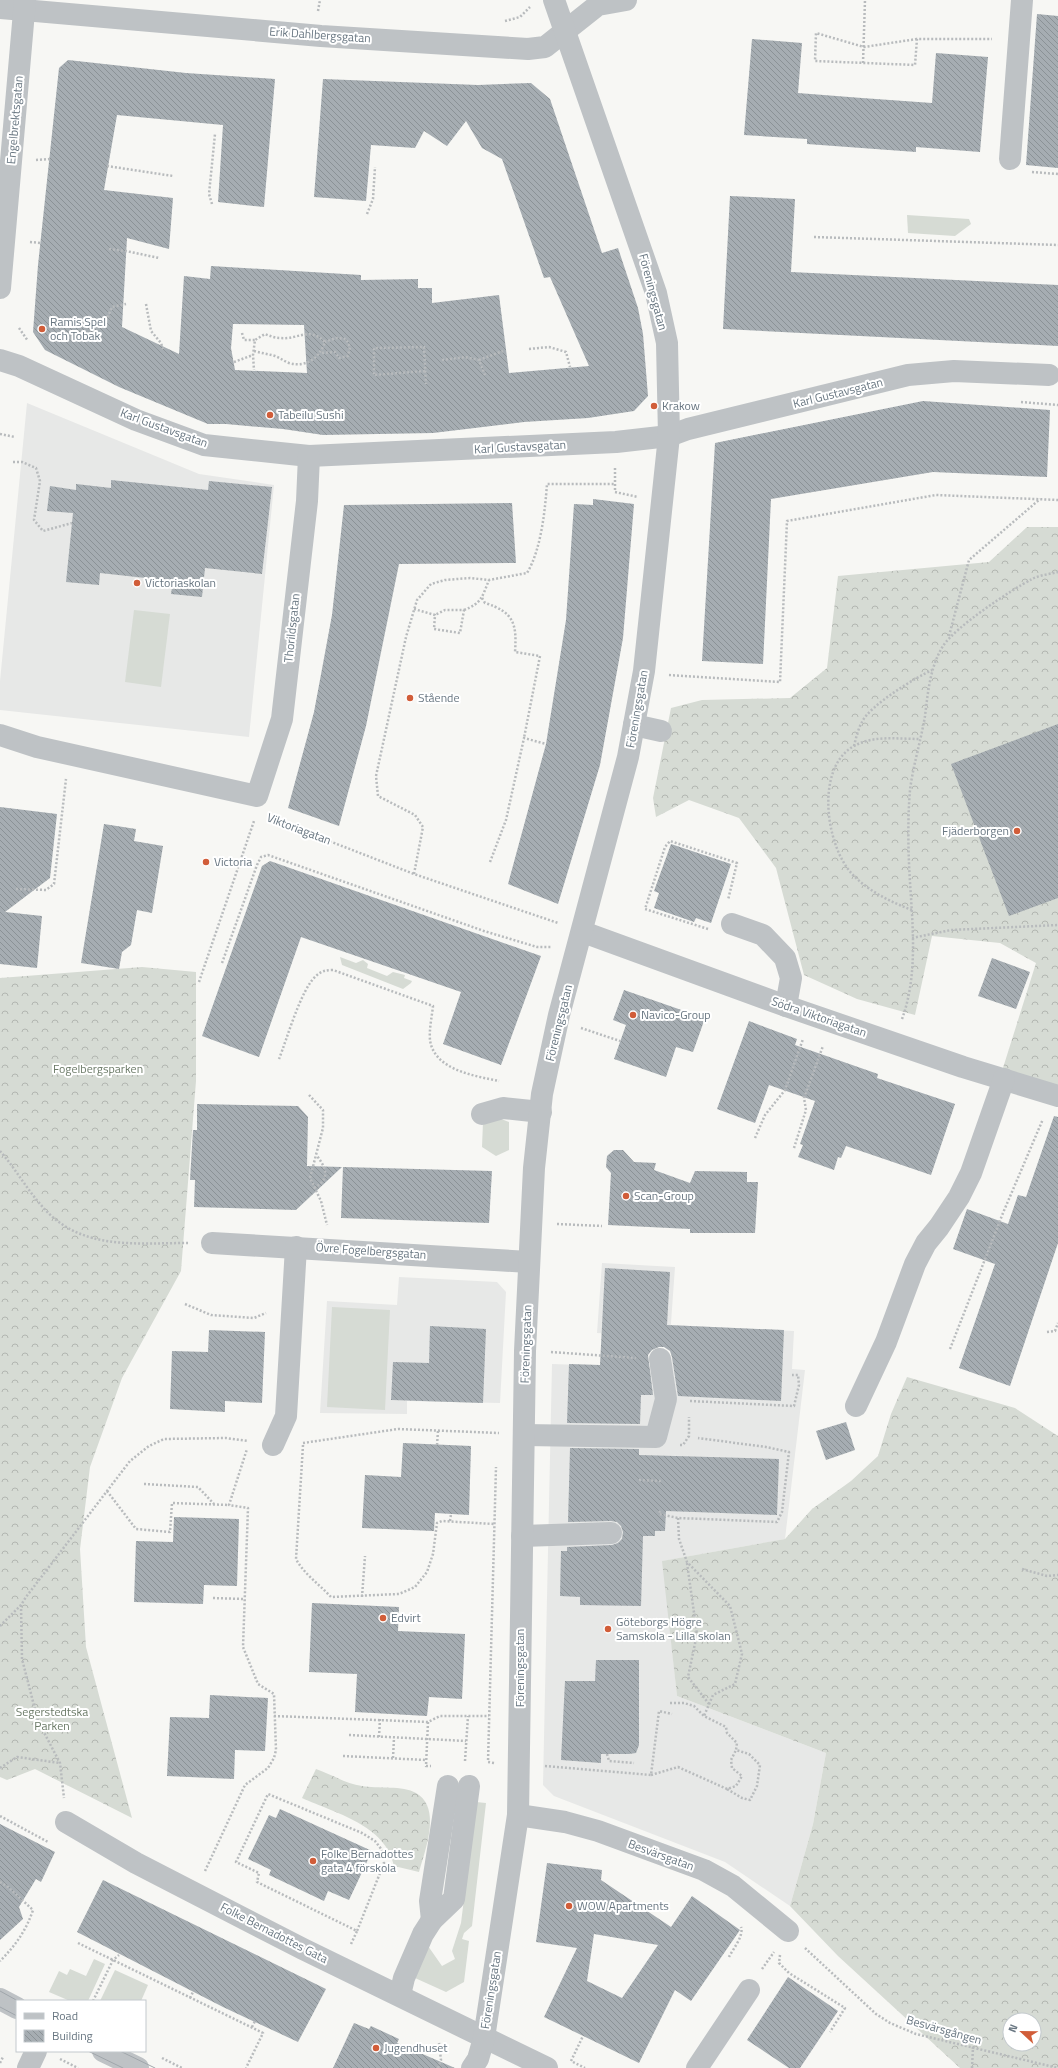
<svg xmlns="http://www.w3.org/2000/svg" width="1058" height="2068" font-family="'Titillium Web',sans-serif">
<defs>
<pattern id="forest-crowns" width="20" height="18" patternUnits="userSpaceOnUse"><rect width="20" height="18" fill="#d6dbd4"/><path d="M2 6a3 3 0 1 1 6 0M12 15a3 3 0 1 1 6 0" fill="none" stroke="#b2b6b1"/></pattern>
<pattern id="building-back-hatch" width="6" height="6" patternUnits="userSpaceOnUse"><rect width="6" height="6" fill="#a6adb2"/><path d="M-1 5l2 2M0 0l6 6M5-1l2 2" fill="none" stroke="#8b9296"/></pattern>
</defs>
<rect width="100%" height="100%" fill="#f7f7f4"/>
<!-- built -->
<g fill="#e7e8e7">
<path d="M27 403 199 474 274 485 249 737 0 710V681Z"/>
<path d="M602 1263 675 1267 670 1337 597 1333Z"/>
<path d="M399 1277 497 1282 506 1292 500 1403 407 1401V1414L320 1413 327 1301 397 1305Z"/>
<path d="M673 1325 794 1331 792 1369 805 1370 785 1539 663 1561 677 1696 826 1753 813 1824 790 1906 725 1862 554 1796 543 1785 552 1364 671 1368Z"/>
</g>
<!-- grass -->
<g fill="#d6dbd4">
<path d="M907 215 969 219 971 224 955 236 908 233Z"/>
<path d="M134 610 170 614 161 687 125 682Z"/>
<path d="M340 957 356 963 363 960 368 964 367 968 387 976 393 972 405 975 404 978 412 981 411 983 403 989 342 965Z"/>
<path d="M496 1117 509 1122V1150L496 1156 482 1147 483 1122Z"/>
<path d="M332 1307 390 1310 385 1410 327 1407Z"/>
<path d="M476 1802 486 1803 472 1926 464 1933 462 1939 469 1941 464 1982 446 1992 415 1978 428 1946 442 1966 455 1959 452 1951 461 1923Z"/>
<path d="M94 1959 105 1964 88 2001H70L49 1992 59 1971 67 1975 70 1969 86 1976Z"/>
<path d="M115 1970 148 1985 141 2001H100Z"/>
</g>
<!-- forest -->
<g fill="url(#forest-crowns)" fill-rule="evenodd">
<path d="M1027 527H1058V1090L1002 1071 1036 963 1000 943 932 936 915 1015 857 999 804 975 776 868 739 818 689 800 656 817 653 798 671 708 702 700 790 698 827 668 838 576 989 562Z"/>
<path d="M142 967 196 972V1081L181 1271 122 1378 90 1467 80 1549 86 1647 132 1818 35 1769 7 1780 0 1777V978Z"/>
<path d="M907 1377 1015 1408 1058 1436V2068H960L838 1956 790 1906 813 1824 826 1753 677 1696 662 1561 785 1539 812 1509 851 1481 878 1456 891 1414ZM1010 2020H1034V2044H1010Z"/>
<path d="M316 1769C331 1774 346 1784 362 1786 377 1789 403 1785 416 1793 442 1808 425 1850 419 1872L394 1866C386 1825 335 1813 302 1798Z"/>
</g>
<!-- building -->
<g fill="url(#building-back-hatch)" fill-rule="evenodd">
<path d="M1037 14 1058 16V168L1026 165Z"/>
<path d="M752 39 802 43 798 93 862 98 932 103 936 53 988 57 980 152 916 147V152L807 144V139L744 135Z"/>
<path d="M68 60 186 73 275 79 264 207 218 202 223 125 117 115 104 190 173 198 169 249 127 238 122 327 179 354 184 276 210 279 211 266 361 275V280L418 279V288H432V303L499 295 509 373 589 366 550 277 544 278 502 159 482 148 466 121 447 146 424 131 415 148 371 145 366 201 314 197 323 79 478 85 531 83 550 99 602 253 618 248 638 308 643 334 648 396 634 411 588 418 524 422 433 433 323 435 283 429 226 424H208L119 387 45 350 33 332 38 265 59 68ZM233 324 304 325 307 373 235 370 231 348Z"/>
<path d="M730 196 795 199 791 272 1058 285V346L723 329Z"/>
<path d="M923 401 1050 410 1047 477 933 472 771 499 763 664 702 661 715 443Z"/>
<path d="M111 480 208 490 209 481 272 487 262 574 205 568 202 597 171 594 173 581 100 573 99 585 66 582 73 513 47 511 50 486 76 490V484L111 488Z"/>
<path d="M593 499 634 504 623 638 600 765 558 904 508 884 546 744 566 620 574 504 593 505Z"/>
<path d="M512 503 516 563 399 564 366 726 339 826 288 808 314 712 332 615 344 505Z"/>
<path d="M1058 724V898L1009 916 951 764Z"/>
<path d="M0 807 57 814 50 878 5 912 42 916 37 968 0 964Z"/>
<path d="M104 824 136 829 134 841 163 846 152 913 137 910 131 945 122 952 119 969 81 963Z"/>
<path d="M671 844 731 864 711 923 696 918 694 922 654 908 659 893 654 891Z"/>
<path d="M270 861 541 956 501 1065 443 1044 461 992 301 937 259 1057 202 1036 262 866Z"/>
<path d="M992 958 1030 972 1016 1009 978 996Z"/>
<path d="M624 990 690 1013 689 1016 704 1021 693 1052 676 1047 666 1077 614 1059 626 1025 613 1020Z"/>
<path d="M749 1021 797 1039 795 1045 878 1074 877 1078 955 1104 931 1175 846 1146 841 1158 838 1157 834 1170 798 1157 803 1145 800 1144 815 1101 769 1085 755 1123 717 1109Z"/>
<path d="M197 1104 298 1106 308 1117 307 1166 342 1167 296 1210 194 1207 195 1180H190L193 1130H197Z"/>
<path d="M1054 1116 1058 1117V1243L1010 1386 959 1368 995 1264 953 1249 967 1209 1008 1224 1018 1195 1026 1197Z"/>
<path d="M614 1150H623L634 1162 656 1163 654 1170 690 1183 695 1171 747 1172V1182H758L755 1233H690V1229L608 1225 611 1173 606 1167 607 1156Z"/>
<path d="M343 1167 492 1171 489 1223 341 1218Z"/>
<path d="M605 1268 670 1272 667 1325 784 1330 781 1401 678 1396 672 1357 670 1351 664 1347H659L652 1350 648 1355 653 1395H641L640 1424 567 1423 569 1364 600 1365Z"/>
<path d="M430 1326 486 1329 483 1403 391 1400 393 1362 429 1363Z"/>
<path d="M209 1330 265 1332 262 1403 225 1401V1412L170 1409 172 1351 208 1352Z"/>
<path d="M846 1422 855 1450 826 1460 816 1431Z"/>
<path d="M403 1443 471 1446 469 1515 435 1513 434 1531 362 1528 365 1475 401 1477Z"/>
<path d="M570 1448 639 1449V1455L779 1459 777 1515 666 1511 665 1531H655V1536H643L641 1606 580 1605V1597L560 1596 561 1551H567V1547L612 1545 618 1543 622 1539 623 1532 621 1526 617 1522 611 1521 568 1522Z"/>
<path d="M174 1517 239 1519 237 1586 204 1585 203 1604 134 1602 136 1541 173 1542Z"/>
<path d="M312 1603 399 1607 398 1631 465 1634 462 1699 429 1697 427 1716 355 1712 357 1674 309 1672Z"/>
<path d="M596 1660H639V1745L636 1753 629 1754H601V1763L561 1760 565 1681H595Z"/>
<path d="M210 1695 268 1698 265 1751 235 1750 234 1779 167 1776 170 1717 209 1718Z"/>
<path d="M280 1809 372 1851 349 1900 328 1891 324 1901 269 1875 271 1870 248 1859 269 1815 276 1818Z"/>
<path d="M0 1824 55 1852 41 1882 36 1879 19 1907 23 1919 0 1940Z"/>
<path d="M547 1863 602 1870 601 1880 671 1927 692 1896 740 1930 691 2001 675 1990 639 2063 544 2017 577 1948 536 1942ZM594 1934 658 1945 622 1998 587 1981Z"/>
<path d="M103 1880 326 1989 298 2042 223 2007 77 1932Z"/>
<path d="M788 1977 838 2011 800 2068H789L747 2040Z"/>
<path d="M354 2023 369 2029 371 2026 399 2039 397 2043 455 2068H333Z"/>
</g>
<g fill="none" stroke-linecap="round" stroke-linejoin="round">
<!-- path -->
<g stroke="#b8bbbd" stroke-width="2.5" stroke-dasharray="2 2" stroke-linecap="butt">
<path d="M318 11 320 0"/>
<path d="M505 21 520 17 530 7"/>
<path d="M917 39 864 47 816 33 815 61 915 65 917 39H992"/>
<path d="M863 63 865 0"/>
<path d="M36 160 50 159"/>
<path d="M107 166 173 176"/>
<path d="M1032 172 1058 174"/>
<path d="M212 204 209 194 215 134"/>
<path d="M367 214 373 199 375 167"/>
<path d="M814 237 1058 245"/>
<path d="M30 242 41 243"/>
<path d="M109 249 126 251 159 258"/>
<path d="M146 304 151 331 161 343 163 349"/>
<path d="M106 321 112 307 126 304"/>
<path d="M19 328 28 341"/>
<path d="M242 333 244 340H255L253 355 254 370"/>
<path d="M529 349 549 347 566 352 570 367"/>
<path d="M254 351C261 353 268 354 275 356 280 358 284 361 289 363 307 368 320 357 325 342 309 326 298 340 280 338 275 338 270 336 265 334L255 340"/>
<path d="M322 353 335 352 339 358 348 356 350 347 346 339 336 338 325 342"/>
<path d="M442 360 465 357 479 360 485 375"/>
<path d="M479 360 503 351"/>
<path d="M234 362 253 355"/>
<path d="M425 371 374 375V348L424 347 426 384"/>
<path d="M1021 402 1058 405"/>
<path d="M0 434 15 437"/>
<path d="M13 462H22L36 468 40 481 34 520 43 531 72 523"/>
<path d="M615 468V492L638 497"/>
<path d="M482 598 485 603C514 612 517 624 515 652L540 656 524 738"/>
<path d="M414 609 435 615 434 629 460 633 464 610H445L435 615"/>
<path d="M464 610C482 603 482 597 489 580"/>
<path d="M949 636 969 560 1040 499"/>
<path d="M669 675 780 682 787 521 936 495 1058 500"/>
<path d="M854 746C856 738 858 729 862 722 870 705 915 678 932 670"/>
<path d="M270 818 414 874 558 923"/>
<path d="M490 862 506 820 524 738 546 744"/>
<path d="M414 874 423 827 415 815 378 796 376 776 406 637 417 600 431 584 445 580 470 578 489 580 527 573C541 550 545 511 547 484H615"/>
<path d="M16 889 46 890 54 884 66 779"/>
<path d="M912 910C891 902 870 892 854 876 826 849 814 768 854 746 873 735 899 739 920 739"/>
<path d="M708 929 645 909 665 847 670 841 737 863 728 900"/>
<path d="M912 938 951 930 1058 925"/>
<path d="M222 963 257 865 261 857 268 855 484 931 537 947H551"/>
<path d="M199 982 254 821"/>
<path d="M902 1019C920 970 911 914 909 863 908 839 908 813 910 790 913 766 921 740 925 716 928 692 930 667 943 646 955 627 1011 590 1032 579 1040 575 1050 574 1058 572"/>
<path d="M581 1028 620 1041"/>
<path d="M279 1059C287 1039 301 989 316 976 321 971 326 970 333 970L433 1006C432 1016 429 1029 430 1040 434 1070 475 1076 499 1081"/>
<path d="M309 1095 323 1110V1128L310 1178 321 1201 327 1225"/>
<path d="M755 1138 765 1115 785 1090 803 1039"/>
<path d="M794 1148 806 1110 804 1098 823 1046"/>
<path d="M0 1151C15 1168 26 1188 41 1205 79 1251 134 1243 188 1243"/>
<path d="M314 1188C330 1179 327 1169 317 1156"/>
<path d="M557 1224 602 1226"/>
<path d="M185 1304 211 1315 254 1318 266 1313"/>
<path d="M1047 1332 1055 1331 1058 1323"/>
<path d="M950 1349 1003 1213 1043 1119"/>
<path d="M551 1352 636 1358"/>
<path d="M690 1401 794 1406 799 1385 798 1375H792"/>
<path d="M303 1443 398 1429 499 1433"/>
<path d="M303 1445 296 1559C304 1574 319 1584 331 1597L399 1594 415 1587 427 1572 433 1554 437 1523 442 1521 494 1524"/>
<path d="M437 1445 438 1431"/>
<path d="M680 1445H683L689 1436V1417"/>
<path d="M639 1480 661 1481"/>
<path d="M144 1484 198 1487 214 1504"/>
<path d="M107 1491 136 1529 170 1532 172 1503 229 1505"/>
<path d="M660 1511 659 1514 678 1518 777 1522 782 1512 789 1452 766 1447 698 1438"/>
<path d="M678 1518 679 1539 687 1562 730 1606 742 1654 735 1684 713 1695 704 1716"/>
<path d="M450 1521 451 1514"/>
<path d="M687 1563 697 1634 688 1677 709 1704"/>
<path d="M1022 1569 1047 1576 1058 1575"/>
<path d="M362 1597 365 1556"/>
<path d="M213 1598 244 1599"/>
<path d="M21 1605 22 1659 38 1721 60 1763 64 1798"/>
<path d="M0 1626 21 1605 26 1597 130 1461 149 1446 164 1439 226 1438 248 1441"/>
<path d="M670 1703H684L694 1706 704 1716 726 1727 727 1733 737 1743 736 1750 749 1754 760 1765 757 1786 750 1800 742 1798 727 1789"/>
<path d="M274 1716 428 1722 440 1716H489"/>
<path d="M428 1722 426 1766H431"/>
<path d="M349 1735 466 1741"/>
<path d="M379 1737 380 1719"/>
<path d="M607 1754 609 1761 634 1763"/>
<path d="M343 1756 426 1760"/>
<path d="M393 1758 394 1738"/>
<path d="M465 1761 468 1716"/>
<path d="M494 1763 488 1762 496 1467"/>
<path d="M545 1766 651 1775 659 1711 672 1714"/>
<path d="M0 1768 17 1757 60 1763"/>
<path d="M651 1775 678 1767 727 1789 736 1786 742 1776 732 1768 731 1760 736 1750"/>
<path d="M0 1816 48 1842"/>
<path d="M205 1871 245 1785 268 1768 274 1758 276 1750 274 1694 258 1684 243 1647 248 1508 229 1505 247 1449"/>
<path d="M0 1882 8 1887 33 1910C26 1931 15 1946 0 1961"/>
<path d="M78 1943 263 2033 246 2068"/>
<path d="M351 1944 357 1931 257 1882 259 1873 236 1862 268 1794 362 1833 375 1841 382 1850 384 1863 357 1931"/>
<path d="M805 1948 876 2014 890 2023 916 2034 1058 2068"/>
<path d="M780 1955 779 1963 789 1973 845 2008 830 2032"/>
<path d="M729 1957C733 1949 744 1936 741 1927"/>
<path d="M762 1969 774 1952"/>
<path d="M190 1998 193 1992"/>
<path d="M93 2001 113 1960 119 1955"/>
<path d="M252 2027 255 2021"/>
<path d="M162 2058 182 2068"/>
<path d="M60 2059 78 2068"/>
<path d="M571 2061 583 2036"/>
<path d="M573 2062 585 2068"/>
<path d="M0 2063 3 2057"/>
<path d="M438 2068 441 2060 439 2043"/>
<path d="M972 2068 973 2047"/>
</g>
<!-- minor -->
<g stroke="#bec2c5" stroke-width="22">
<path d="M0 8 321 36 528 49 545 47 598 5 626 0"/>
<path d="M1010 159 1022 0"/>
<path d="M0 288 25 0"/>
<path d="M0 360 19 366 136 420 204 445 309 456 616 442 669 436 688 429 908 375 954 371 1049 375"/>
<path d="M634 725 661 731"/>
<path d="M0 735 37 747 257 796 282 719 307 501 309 456"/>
<path d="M732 924 763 935 785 958 791 978 786 1006"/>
<path d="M583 932 786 1006 963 1067 1058 1096"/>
<path d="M482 1114 503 1108 541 1112"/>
<path d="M212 1243 529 1262"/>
<path d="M856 1406 886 1342 915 1264 926 1243 939 1227 959 1197 971 1173 1004 1079"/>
<path d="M524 1435 656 1437 666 1399 660 1359"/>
<path d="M273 1445 286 1416 296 1247"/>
<path d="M522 1536 611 1533"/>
<path d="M518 1815 565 1822 598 1831 704 1870 733 1886 788 1931"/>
<path d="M66 1822 136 1863 303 1949 547 2068"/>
<path d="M432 1920 430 1901 448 1786"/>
<path d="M400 1995 404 1978 423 1934 432 1920 454 1899 469 1786"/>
<path d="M0 1999 17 2008"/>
<path d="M103 2051 138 2068"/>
<path d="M28 2068 36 2051"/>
<path d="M472 2068 478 2059 484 2038 518 1815 525 1351 534 1168 542 1094 559 1015 628 757 644 671 669 436 667 343 656 293 554 0"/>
<path d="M697 2068 749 1990"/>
</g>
<!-- tram -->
<g stroke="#a0a6ab" stroke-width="1">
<path d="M0 1991 18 2001"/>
<path d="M0 2007 17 2016"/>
<path d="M88 2051 123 2068"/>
<path d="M120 2051 155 2068"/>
</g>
</g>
<!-- markers -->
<g fill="#d15d39" stroke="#fff" stroke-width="1.5">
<circle cx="42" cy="329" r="4"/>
<circle cx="654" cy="406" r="4"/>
<circle cx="270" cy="415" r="4"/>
<circle cx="137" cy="583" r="4"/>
<circle cx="410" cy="698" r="4"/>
<circle cx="1017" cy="831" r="4"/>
<circle cx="206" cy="862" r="4"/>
<circle cx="633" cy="1015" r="4"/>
<circle cx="626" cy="1196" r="4"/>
<circle cx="383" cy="1618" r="4"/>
<circle cx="608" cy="1629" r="4"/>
<circle cx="313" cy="1861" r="4"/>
<circle cx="569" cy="1906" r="4"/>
<circle cx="376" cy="2048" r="4"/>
</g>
<g text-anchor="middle" stroke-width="4" stroke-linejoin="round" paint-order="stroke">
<!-- street labels -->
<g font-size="12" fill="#697782" stroke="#fff">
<text transform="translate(320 35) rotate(4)" y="4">Erik Dahlbergsgatan</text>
<text transform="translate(15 120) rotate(-85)" y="4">Engelbrektsgatan</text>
<text transform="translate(653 292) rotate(75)" y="4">Föreningsgatan</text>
<text transform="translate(838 393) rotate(-14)" y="4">Karl Gustavsgatan</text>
<text transform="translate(164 428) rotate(20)" y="4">Karl Gustavsgatan</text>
<text transform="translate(520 447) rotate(-3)" y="4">Karl Gustavsgatan</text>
<text transform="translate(292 628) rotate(-84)" y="4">Thorildsgatan</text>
<text transform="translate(637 709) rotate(-80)" y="4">Föreningsgatan</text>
<text transform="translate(299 829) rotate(21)" y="4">Viktoriagatan</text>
<text transform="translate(819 1017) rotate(19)" y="4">Södra Viktoriagatan</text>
<text transform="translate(559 1023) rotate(-76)" y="4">Föreningsgatan</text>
<text transform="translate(371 1251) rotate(4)" y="4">Övre Fogelbergsgatan</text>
<text transform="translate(526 1344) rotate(-88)" y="4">Föreningsgatan</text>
<text transform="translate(520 1668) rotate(-90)" y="4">Föreningsgatan</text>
<text transform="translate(661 1855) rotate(20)" y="4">Besvärsgatan</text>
<text transform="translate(274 1933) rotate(27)" y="4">Folke Bernadottes Gata</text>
<text transform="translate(491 1990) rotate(-81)" y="4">Föreningsgatan</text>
<text transform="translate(944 2030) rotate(16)" y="4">Besvärsgången</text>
</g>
<!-- poi labels -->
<g font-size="12" fill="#697782" stroke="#fff" text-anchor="start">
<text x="50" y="326">Ramis Spel<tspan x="50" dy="14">och Tobak</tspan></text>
<text x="662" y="410">Krakow</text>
<text x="278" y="419">Tabeilu Sushi</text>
<text x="145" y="587">Victoriaskolan</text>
<text x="418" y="702">Stående</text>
<text x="1009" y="835" text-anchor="end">Fjäderborgen</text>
<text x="214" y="866">Victoria</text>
<text x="641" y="1019">Navico-Group</text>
<text x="634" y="1200">Scan-Group</text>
<text x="391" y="1622">Edvirt</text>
<text x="616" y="1626">Göteborgs Högre<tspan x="616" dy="14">Samskola - Lilla skolan</tspan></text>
<text x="321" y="1858">Folke Bernadottes<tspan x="321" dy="14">gata 4 förskola</tspan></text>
<text x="577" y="1910">WOW Apartments</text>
<text x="384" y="2052">Jugendhuset</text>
</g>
<!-- park labels -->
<g font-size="12" fill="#6b7a67" stroke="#fff">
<text x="98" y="1073">Fogelbergsparken</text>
<text x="52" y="1716">Segerstedtska<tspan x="52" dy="14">Parken</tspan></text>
</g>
</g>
<!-- legend -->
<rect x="16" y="2000" width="130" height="52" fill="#ffffff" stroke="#c3c9cd"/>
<rect x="24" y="2013" width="20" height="6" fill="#bec2c5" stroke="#c3c9cd"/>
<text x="52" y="2020" font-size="12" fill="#697782">Road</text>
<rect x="24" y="2030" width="20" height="12" fill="url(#building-back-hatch)" stroke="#c3c9cd"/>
<text x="52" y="2040" font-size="12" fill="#697782">Building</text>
<!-- north arrow -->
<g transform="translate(1022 2032) rotate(292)"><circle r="19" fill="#ffffff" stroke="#c3c9cd"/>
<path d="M0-3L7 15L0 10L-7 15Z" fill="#d15d39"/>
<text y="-6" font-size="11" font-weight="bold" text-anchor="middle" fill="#697782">N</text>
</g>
</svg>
